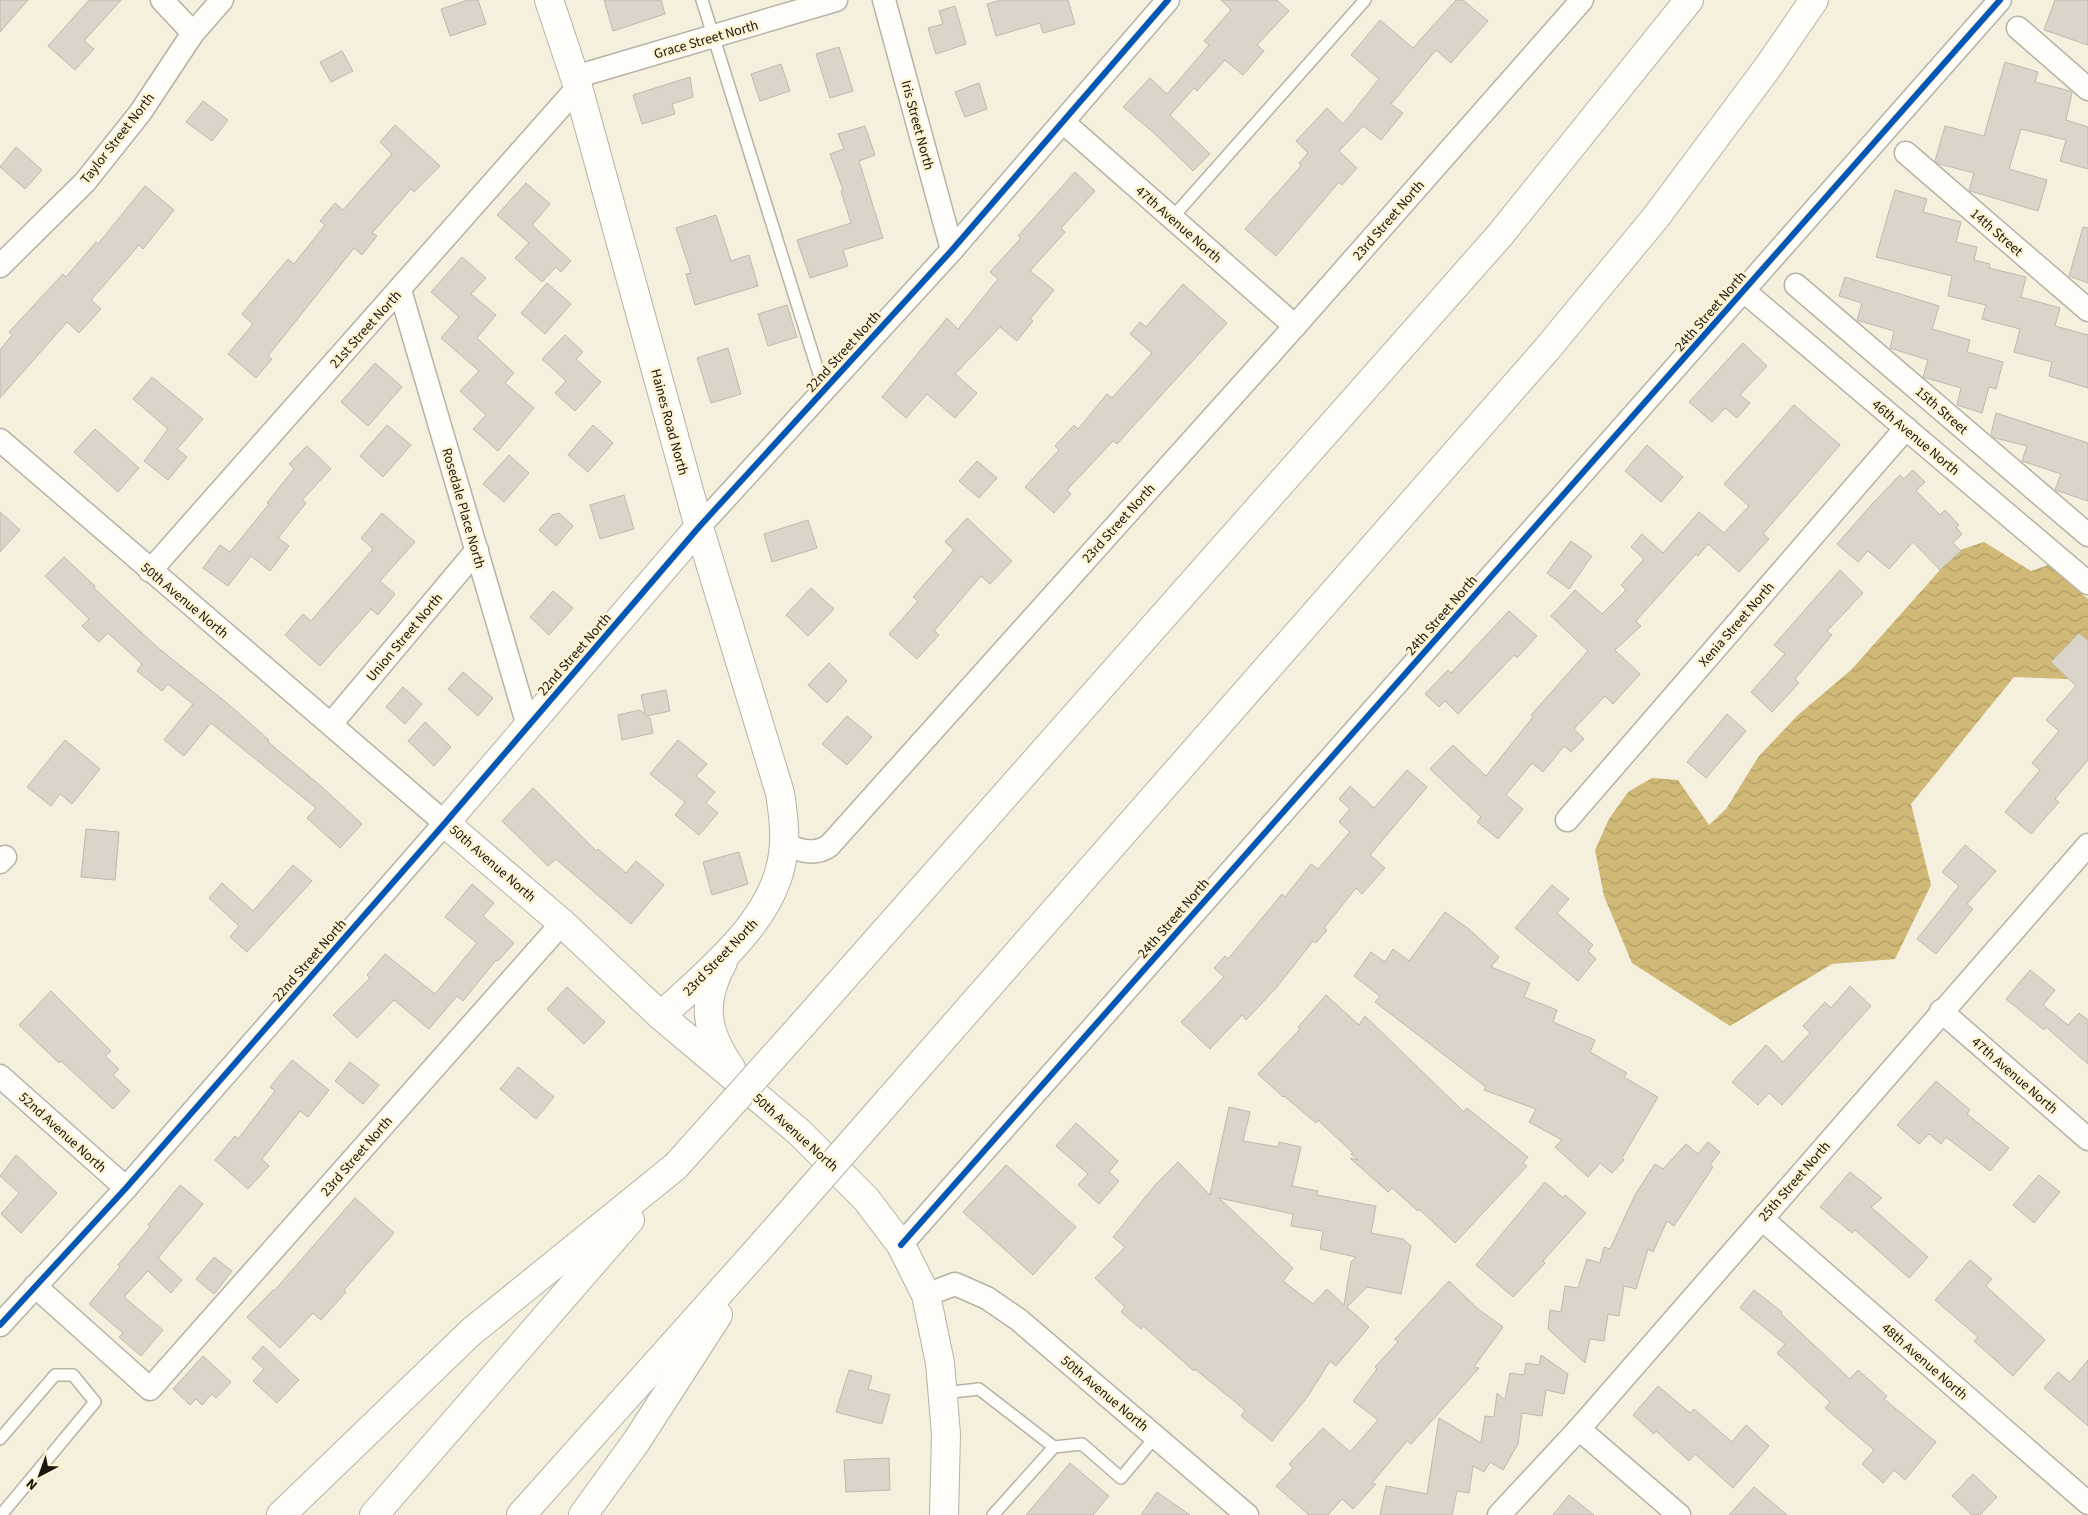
<svg xmlns="http://www.w3.org/2000/svg" width="2088" height="1515" font-family="'Source Sans 3',sans-serif">
<defs>
<pattern id="water-waves" width="16" height="10" patternUnits="userSpaceOnUse" patternTransform="scale(1.25)"><rect width="16" height="10" fill="#d0b876"/><path d="M0 5q4-4 8 0t8 0" fill="none" stroke="#b29d65"/></pattern>
</defs>
<rect width="100%" height="100%" fill="#f5efde"/>
<!-- water -->
<path fill="url(#water-waves)" d="M1984 542 2031 571 2048 565 2088 599V678L2068 679 2014 677 1911 804 1931 885 1895 959 1832 964 1730 1026 1632 963 1604 896 1595 850 1609 819 1628 792 1652 778 1678 780 1709 825 1726 809 1759 756 1798 715 1851 670 1957 551Z"/>
<!-- building -->
<g fill="#dad5c8" stroke="#beb9ac" fill-rule="evenodd">
<path d="M0 0H28L0 32Z"/>
<path d="M89 0H121L84 41 94 49 75 70 48 46Z"/>
<path d="M468 0H478L486 24 450 36 441 9Z"/>
<path d="M604 0H661L665 14 613 31Z"/>
<path d="M1001 0H1068L1075 24 1043 33 1040 23 996 36 987 4Z"/>
<path d="M1221 0H1277L1289 11 1257 45 1264 51 1243 75 1225 60 1197 91 1194 88 1170 115 1210 154 1193 171 1154 133 1123 107 1150 78 1167 94 1209 45 1204 41 1231 10Z"/>
<path d="M1456 0H1463L1488 21 1451 63 1436 50 1391 104 1403 113 1381 140 1363 126 1339 151 1357 168 1342 185 1339 182 1276 256 1245 229 1301 166 1299 163 1308 153 1296 141 1327 108 1343 124 1379 79 1351 55 1380 20 1413 48Z"/>
<path d="M2055 0H2088V45L2044 30Z"/>
<path d="M955 6 966 44 936 54 928 28 943 24 939 11Z"/>
<path d="M839 47 853 91 830 98 816 54Z"/>
<path d="M342 51 353 71 331 82 320 62Z"/>
<path d="M2005 62 2038 72 2035 82 2070 91 2072 93 2066 120 2088 127V169L2060 161 2066 140 2021 129 2009 169 2047 180 2038 211 1970 191 1969 190 1974 173 1939 164 1935 161 1945 126 1984 136Z"/>
<path d="M781 64 790 91 760 101 751 74Z"/>
<path d="M690 77 693 97 672 104 675 114 642 124 633 95Z"/>
<path d="M979 83 987 109 965 117 955 92Z"/>
<path d="M203 101 228 120 212 141 186 122Z"/>
<path d="M395 125 440 166 414 192 411 189 372 233 377 236 362 255 354 248 268 356 272 359 256 378 228 354 253 324 242 314 288 259 294 264 325 225 320 221 335 203 343 210 392 154 380 142Z"/>
<path d="M865 126 875 155 859 161 883 238 843 250 848 266 810 278 797 240 851 223 841 191 843 190 830 154 844 149 838 134Z"/>
<path d="M16 147 42 170 25 189 0 167Z"/>
<path d="M1075 172 1095 191 1061 228 1065 232 1030 271 1054 290 1030 319 1033 321 1017 341 1000 327 955 374 977 393 955 418 927 394 906 418 882 397 947 318 958 329 998 279 990 272 1021 238 1018 236Z"/>
<path d="M526 183 550 204 532 225 571 261 561 272 556 267 542 282 515 258 529 243 497 215Z"/>
<path d="M145 186 174 210 143 249 139 245 91 300 101 309 79 333 67 322 0 398V350L12 335 9 332 63 274 66 277 96 242 98 244Z"/>
<path d="M1895 190 1927 199 1923 212 1961 222 1956 242 1977 247 1974 260 1990 264 1989 268 2026 277 2021 297 2060 308 2055 326 2088 335V388L2049 376 2052 362 2014 352 2020 329 1982 319 1986 305 1948 296 1952 276 1876 257Z"/>
<path d="M716 215 731 261 749 255 758 286 695 305 686 274 691 273 676 228Z"/>
<path d="M2083 227 2088 228V283L2069 276Z"/>
<path d="M462 257 486 278 471 294 496 315 477 338 514 373 505 383 534 408 498 451 473 429 486 415 460 391 479 371 441 338 459 317 431 292Z"/>
<path d="M1845 277 1939 306 1932 329 1970 340 1967 352 2003 362 1996 389 1989 387 1982 413 1957 405 1961 388 1923 377 1928 360 1890 348 1894 331 1857 320 1862 303 1839 296Z"/>
<path d="M547 283 571 304 545 334 521 313Z"/>
<path d="M1183 284 1227 323 1117 444 1113 441 1067 490 1071 494 1054 513 1025 487 1059 450 1055 446 1074 425 1078 429 1107 394 1112 398 1152 353 1130 334 1140 322 1146 327Z"/>
<path d="M787 305 797 337 768 346 758 314Z"/>
<path d="M565 335 583 352 576 359 601 382 575 411 555 393 566 381 542 359Z"/>
<path d="M1743 343 1767 366 1740 395 1750 403 1737 418 1725 408 1712 422 1689 402Z"/>
<path d="M728 348 741 394 711 403 697 358Z"/>
<path d="M375 363 402 387 368 426 341 402Z"/>
<path d="M152 377 203 419 177 449 187 457 168 480 144 461 168 429 133 399Z"/>
<path d="M1794 405 1840 445 1763 534 1769 539 1739 572 1708 544 1698 556 1696 554 1636 621 1641 626 1615 650 1640 674 1613 704 1605 696 1574 729 1584 739 1571 752 1564 746 1543 772 1532 763 1506 795 1523 809 1498 839 1477 822 1481 817 1430 769 1453 745 1486 776 1533 717 1531 715 1588 651 1551 616 1575 590 1602 614 1626 590 1621 585 1644 559 1631 547 1642 534 1663 553 1699 512 1724 533 1749 506 1724 484Z"/>
<path d="M1996 413 2088 443V501L2055 490 2061 474 2022 461 2027 446 1995 438 1991 434Z"/>
<path d="M387 425 411 445 383 477 360 456Z"/>
<path d="M593 425 613 443 588 472 568 455Z"/>
<path d="M95 429 139 468 118 492 74 452Z"/>
<path d="M1647 445 1683 477 1661 502 1625 471Z"/>
<path d="M307 446 331 469 302 500 306 503 278 538 289 546 270 571 251 556 228 586 203 568 220 545 230 552 269 504 267 503 294 469 289 464Z"/>
<path d="M509 455 529 473 504 502 483 484Z"/>
<path d="M977 461 997 478 979 498 959 481Z"/>
<path d="M1913 470 1925 482 1916 491 1940 515 1945 510 1959 525 1956 527 1962 534 1953 543 1961 551 1940 570 1913 542 1889 569 1868 551 1858 562 1837 544 1872 504 1900 475 1904 479Z"/>
<path d="M624 495 634 529 600 539 590 505Z"/>
<path d="M0 512 20 530 0 552Z"/>
<path d="M382 513 415 542 380 581 395 594 378 615 371 609 320 666 285 635 303 614 311 621 373 549 361 538Z"/>
<path d="M559 513 573 526 556 546 539 530 552 515Z"/>
<path d="M967 518 1012 561 990 584 981 576 934 631 939 635 917 659 889 634 918 601 913 597 954 550 945 542Z"/>
<path d="M808 520 817 548 772 562 764 534Z"/>
<path d="M1571 541 1592 556 1569 589 1547 573Z"/>
<path d="M64 557 95 586 94 588 157 647 227 703 269 740 268 742 322 787 362 824 340 848 307 818 316 808 211 723 184 756 164 740 193 704 168 684 162 691 137 671 142 664 108 633 99 642 82 626 89 619 45 576Z"/>
<path d="M1840 570 1863 593 1827 631 1832 635 1795 679 1799 683 1772 712 1751 692 1785 654 1774 645Z"/>
<path d="M811 588 834 609 808 636 786 615Z"/>
<path d="M553 591 573 608 549 635 530 617Z"/>
<path d="M1509 611 1537 636 1517 658 1514 655 1458 714 1445 701 1439 707 1425 694 1448 670 1451 673Z"/>
<path d="M2079 633 2088 641V760L2055 799 2059 802 2031 834 2005 812 2040 770 2032 763 2059 731 2046 720 2076 686 2051 662Z"/>
<path d="M829 663 847 681 827 703 808 685Z"/>
<path d="M463 672 493 698 478 716 448 689Z"/>
<path d="M403 687 422 704 405 724 386 707Z"/>
<path d="M666 690 670 711 647 716 650 718 653 733 622 740 618 715 640 710 645 714 641 695Z"/>
<path d="M1727 714 1746 731 1706 778 1687 762Z"/>
<path d="M847 716 872 737 847 765 822 744Z"/>
<path d="M425 722 451 747 434 766 408 741Z"/>
<path d="M65 740 100 769 72 804 60 794 51 806 27 787Z"/>
<path d="M678 740 707 764 696 776 715 792 706 803 718 813 699 835 675 815 685 802 650 774Z"/>
<path d="M1407 770 1427 787 1370 855 1385 868 1362 894 1356 888 1324 928 1327 930 1316 943 1313 941 1277 987 1246 1020 1242 1015 1210 1049 1181 1022 1224 977 1214 968 1225 956 1228 959 1282 894 1285 897 1311 864 1318 869 1350 832 1339 822 1350 809 1339 799 1350 786 1374 808Z"/>
<path d="M533 788 596 851 598 849 626 873 636 861 664 885 631 924 556 859 548 866 502 821Z"/>
<path d="M86 829 119 832 115 880 81 877Z"/>
<path d="M1965 845 1996 871 1967 904 1973 909 1936 954 1917 939 1959 886 1942 872Z"/>
<path d="M739 852 748 884 712 895 703 862Z"/>
<path d="M293 865 312 881 247 952 230 937 239 926 209 898 222 883 253 911Z"/>
<path d="M472 884 494 903 483 916 514 943 498 961 496 960 463 1001 457 996 429 1029 394 1000 357 1038 333 1015 370 978 367 975 385 954 435 994 477 943 445 917Z"/>
<path d="M1552 885 1569 899 1557 913 1593 945 1588 951 1596 959 1578 981 1515 928Z"/>
<path d="M1445 912 1469 929 1499 957 1491 967 1530 983 1524 997 1557 1010 1553 1022 1595 1040 1590 1052 1627 1073 1624 1077 1658 1097 1622 1158 1624 1160 1612 1173 1600 1163 1588 1177 1555 1147 1562 1140 1529 1122 1536 1109 1484 1090 1486 1087 1375 1002 1380 996 1354 976 1371 952 1385 962 1393 949 1409 961Z"/>
<path d="M2030 970 2055 990 2043 1005 2068 1025 2079 1013 2088 1020V1064L2046 1027 2044 1030 2006 999Z"/>
<path d="M1850 986 1871 1006 1782 1105 1769 1093 1758 1105 1732 1082 1766 1045 1783 1062 1810 1033 1803 1026 1825 1002 1831 1008Z"/>
<path d="M567 987 605 1022 584 1044 547 1009Z"/>
<path d="M51 991 111 1051 105 1056 119 1069 113 1075 130 1091 113 1109 61 1061 59 1063 19 1025Z"/>
<path d="M1326 995 1359 1025 1365 1016 1464 1112 1467 1108 1528 1157 1523 1163 1527 1166 1455 1243 1419 1209 1418 1211 1392 1188 1388 1192 1350 1158 1358 1160 1351 1154 1353 1153 1318 1120 1316 1123 1284 1096 1283 1097 1258 1074 1300 1029 1298 1027Z"/>
<path d="M292 1060 329 1090 308 1117 300 1111 262 1159 269 1166 248 1189 215 1160 235 1136 238 1139 275 1091 270 1087Z"/>
<path d="M350 1062 379 1085 363 1104 335 1081Z"/>
<path d="M518 1067 554 1097 536 1119 500 1089Z"/>
<path d="M1936 1081 1970 1110 1967 1114 2009 1148 1990 1171 1946 1137 1941 1144 1929 1134 1919 1144 1897 1125Z"/>
<path d="M1229 1107 1250 1112 1243 1141 1278 1147 1279 1142 1301 1147 1292 1186 1318 1191 1317 1195 1376 1206 1371 1233 1403 1239 1411 1246 1401 1294 1367 1287 1347 1307 1369 1327 1336 1366 1330 1361 1308 1396 1272 1441 1241 1416 1245 1410 1195 1369 1194 1371 1143 1326 1141 1329 1121 1312 1125 1307 1095 1278 1125 1247 1113 1237 1156 1184 1178 1162 1210 1195ZM1219 1198 1293 1214 1291 1226 1323 1231 1320 1249 1356 1257 1351 1262 1344 1305 1327 1289 1313 1304 1283 1281 1293 1268Z"/>
<path d="M1076 1123 1118 1161 1109 1172 1119 1181 1099 1204 1078 1185 1088 1174 1056 1146Z"/>
<path d="M1708 1142 1720 1152 1710 1165 1713 1167 1674 1226 1667 1221 1653 1252 1648 1249 1636 1289 1624 1286 1619 1316 1608 1314 1604 1341 1590 1339 1585 1363 1548 1329 1550 1310 1561 1312 1565 1286 1578 1288 1587 1259 1600 1263 1604 1247 1610 1249 1635 1195 1655 1164 1663 1169 1686 1144 1698 1154Z"/>
<path d="M16 1155 57 1193 21 1233 1 1214 19 1193 0 1176Z"/>
<path d="M1006 1165 1076 1227 1033 1275 963 1212Z"/>
<path d="M1850 1172 1882 1198 1871 1207 1928 1257 1909 1278 1855 1230 1852 1233 1820 1207Z"/>
<path d="M2039 1175 2060 1192 2034 1223 2013 1205Z"/>
<path d="M1545 1182 1563 1198 1565 1195 1586 1213 1543 1261 1545 1263 1513 1297 1476 1265Z"/>
<path d="M180 1185 203 1204 158 1258 182 1280 171 1293 148 1271 124 1297 163 1330 141 1356 119 1337 123 1333 89 1304 120 1267 118 1265 150 1227 148 1225Z"/>
<path d="M355 1198 394 1233 344 1290 346 1292 321 1320 313 1313 280 1348 247 1317 273 1290 274 1291Z"/>
<path d="M214 1257 232 1271 214 1294 196 1279Z"/>
<path d="M1970 1260 1992 1279 1986 1286 2045 1340 2013 1376 1974 1341 1978 1337 1935 1300Z"/>
<path d="M1449 1281 1478 1309 1503 1327 1474 1367 1479 1368 1411 1444 1407 1441 1372 1483 1376 1484 1353 1509 1342 1499 1328 1515H1309L1276 1486 1293 1468 1289 1464 1323 1428 1350 1452 1378 1420 1353 1401 1377 1369 1375 1367 1398 1342 1395 1339Z"/>
<path d="M1754 1290 1782 1312 1781 1314 1850 1379 1858 1370 1887 1396 1884 1399 1936 1442 1905 1480 1894 1470 1883 1483 1862 1464 1874 1450 1825 1408 1830 1402 1777 1353 1785 1344 1740 1308Z"/>
<path d="M263 1346 299 1380 277 1403 253 1381 264 1369 252 1358Z"/>
<path d="M1541 1355 1568 1374 1564 1394 1546 1390 1542 1416 1522 1413 1518 1444 1503 1470 1490 1462 1484 1472 1473 1466 1469 1493 1457 1491 1452 1515H1380L1386 1486 1427 1494 1439 1418 1481 1443 1485 1416 1494 1417 1497 1393 1505 1400 1510 1373 1524 1375 1526 1363 1539 1365Z"/>
<path d="M203 1356 231 1382 216 1398 212 1394 202 1405 196 1399 190 1405 173 1389Z"/>
<path d="M2088 1360V1426L2044 1388 2058 1372 2070 1382Z"/>
<path d="M849 1370 872 1376 868 1389 890 1395 882 1424 836 1412Z"/>
<path d="M1658 1386 1690 1413 1694 1409 1732 1442 1746 1425 1769 1446 1733 1488 1695 1454 1689 1461 1656 1431 1654 1434 1633 1415Z"/>
<path d="M889 1458 890 1490 846 1492 844 1460Z"/>
<path d="M1070 1463 1109 1496 1093 1515H1026Z"/>
<path d="M1973 1474 1997 1497 1980 1515H1972L1952 1496Z"/>
<path d="M1754 1487 1787 1515H1729Z"/>
<path d="M1157 1492 1190 1515H1141Z"/>
<path d="M1569 1495 1594 1515H1553Z"/>
</g>
<g fill="none" stroke-linecap="round" stroke-linejoin="round">
<defs>
<g id="service">
<path d="M702 0 824 390"/>
<path d="M1172 218 1365 0"/>
<path d="M943 1393 979 1389 1054 1447 993 1515"/>
<path d="M0 1439 55 1375H73L95 1402 1 1515"/>
<path d="M1054 1447 1082 1444 1121 1478 1156 1436"/>
</g>
<g id="minor">
<path d="M162 0 193 33"/>
<path d="M884 0 952 250"/>
<path d="M2018 28 2088 89"/>
<path d="M575 77 836 0"/>
<path d="M1063 122 1295 326"/>
<path d="M1906 153 2088 310"/>
<path d="M0 266 85 182 140 113 193 33 222 0"/>
<path d="M1796 285 2088 535"/>
<path d="M400 290 528 726"/>
<path d="M1744 291 2088 583"/>
<path d="M0 440 445 823 126 1188 0 1325"/>
<path d="M699 527 952 250 1168 0"/>
<path d="M150 571 578 87"/>
<path d="M331 724 477 550"/>
<path d="M1567 820 1906 428"/>
<path d="M784 845C800 850 814 856 829 846L1295 326 1582 0"/>
<path d="M0 862 5 857"/>
<path d="M1941 1011 2088 1139"/>
<path d="M0 1076 126 1188"/>
<path d="M1762 1219 2088 1503"/>
<path d="M901 1245 2000 0"/>
<path d="M35 1286 150 1389 562 923"/>
<path d="M926 1295 955 1284 987 1298 1019 1320 1247 1515"/>
<path d="M1579 1429 1679 1515"/>
<path d="M1499 1515 1579 1429 2088 845"/>
</g>
<g id="tertiary">
<path d="M549 0 578 87 699 527 780 793C784 819 787 844 780 869 765 928 703 976 661 1016"/>
<path d="M699 527 445 823 562 923 661 1016 799 1132 866 1199 901 1245 926 1295 940 1363 946 1434 944 1515"/>
<path d="M723 962C701 1002 705 1031 731 1068"/>
</g>
<g id="motorway">
<path d="M803 1024 1500 235 1689 0"/>
<path d="M889 1100 1547 349 1656 217 1768 67 1814 0"/>
<path d="M281 1515 471 1332 676 1166"/>
<path d="M374 1515 630 1220"/>
<path d="M521 1515 763 1244"/>
<path d="M583 1515 636 1442 718 1315"/>
</g>
</defs>
<!-- service casing -->
<use href="#service" stroke="#b7b2a5" stroke-width="14"/>
<!-- minor casing -->
<use href="#minor" stroke="#b7b2a5" stroke-width="25"/>
<!-- tertiary casing -->
<use href="#tertiary" stroke="#b7b2a5" stroke-width="30"/>
<!-- motorway casing -->
<use href="#motorway" stroke="#b7b2a5" stroke-width="30"/>
<!-- service -->
<use href="#service" stroke="#fefdfa" stroke-width="11"/>
<!-- minor -->
<use href="#minor" stroke="#fefdfa" stroke-width="22"/>
<!-- tertiary -->
<use href="#tertiary" stroke="#fefdfa" stroke-width="28"/>
<!-- motorway -->
<use href="#motorway" stroke="#fefdfa" stroke-width="28"/>
<defs>
<g id="motorway-bridge">
<path d="M676 1166 803 1024"/>
<path d="M763 1244 889 1100"/>
</g>
</defs>
<!-- motorway-bridge casing -->
<use href="#motorway-bridge" stroke="#b7b2a5" stroke-width="30" stroke-linecap="butt"/>
<!-- motorway-bridge -->
<use href="#motorway-bridge" stroke="#fefdfa" stroke-width="28"/>
<defs>
<g id="cycleway">
<path d="M901 1245 2000 0"/>
<path d="M0 1325 126 1188 445 823 699 527 952 250 1168 0"/>
</g>
</defs>
<!-- cycleway casing -->
<use href="#cycleway" stroke="#fef3d5" stroke-width="9"/>
<!-- cycleway -->
<use href="#cycleway" stroke="#0057b8" stroke-width="6"/>
</g>
<g text-anchor="middle" stroke-width="5" stroke-linejoin="round" paint-order="stroke">
<!-- street labels -->
<g font-size="14" fill="#1b170c" stroke="#fef3d5">
<text transform="translate(706 39) rotate(-16)" y="5">Grace Street North</text>
<text transform="translate(918 125) rotate(75)" y="5">Iris Street North</text>
<text transform="translate(117 138) rotate(-52)" y="5">Taylor Street North</text>
<text transform="translate(1388 220) rotate(-49)" y="5">23rd Street North</text>
<text transform="translate(1179 224) rotate(41)" y="5">47th Avenue North</text>
<text transform="translate(1997 232) rotate(41)" y="5">14th Street</text>
<text transform="translate(1710 311) rotate(-49)" y="5">24th Street North</text>
<text transform="translate(365 329) rotate(-48)" y="5">21st Street North</text>
<text transform="translate(843 351) rotate(-48)" y="5">22nd Street North</text>
<text transform="translate(1942 410) rotate(41)" y="5">15th Street</text>
<text transform="translate(670 422) rotate(75)" y="5">Haines Road North</text>
<text transform="translate(1916 437) rotate(40)" y="5">46th Avenue North</text>
<text transform="translate(464 508) rotate(74)" y="5">Rosedale Place North</text>
<text transform="translate(1118 523) rotate(-48)" y="5">23rd Street North</text>
<text transform="translate(185 600) rotate(40)" y="5">50th Avenue North</text>
<text transform="translate(1441 615) rotate(-49)" y="5">24th Street North</text>
<text transform="translate(1736 624) rotate(-49)" y="5">Xenia Street North</text>
<text transform="translate(404 637) rotate(-50)" y="5">Union Street North</text>
<text transform="translate(574 654) rotate(-49)" y="5">22nd Street North</text>
<text transform="translate(493 863) rotate(41)" y="5">50th Avenue North</text>
<text transform="translate(1173 918) rotate(-49)" y="5">24th Street North</text>
<text transform="translate(720 957) rotate(-46)" y="5">23rd Street North</text>
<text transform="translate(309 960) rotate(-49)" y="5">22nd Street North</text>
<text transform="translate(2015 1075) rotate(41)" y="5">47th Avenue North</text>
<text transform="translate(63 1132) rotate(42)" y="5">52nd Avenue North</text>
<text transform="translate(796 1132) rotate(42)" y="5">50th Avenue North</text>
<text transform="translate(356 1156) rotate(-49)" y="5">23rd Street North</text>
<text transform="translate(1794 1181) rotate(-49)" y="5">25th Street North</text>
<text transform="translate(1925 1361) rotate(41)" y="5">48th Avenue North</text>
<text transform="translate(1105 1393) rotate(40)" y="5">50th Avenue North</text>
</g>
</g>
<!-- north arrow -->
<g transform="translate(40 1475) rotate(221)" stroke="#fef3d5" stroke-width="4" paint-order="stroke">
<path d="M0-4L9 19L0 12L-9 19Z" fill="#1b170c"/>
<text y="-8" font-size="14" font-weight="bold" text-anchor="middle" fill="#1b170c">N</text>
</g>
</svg>
